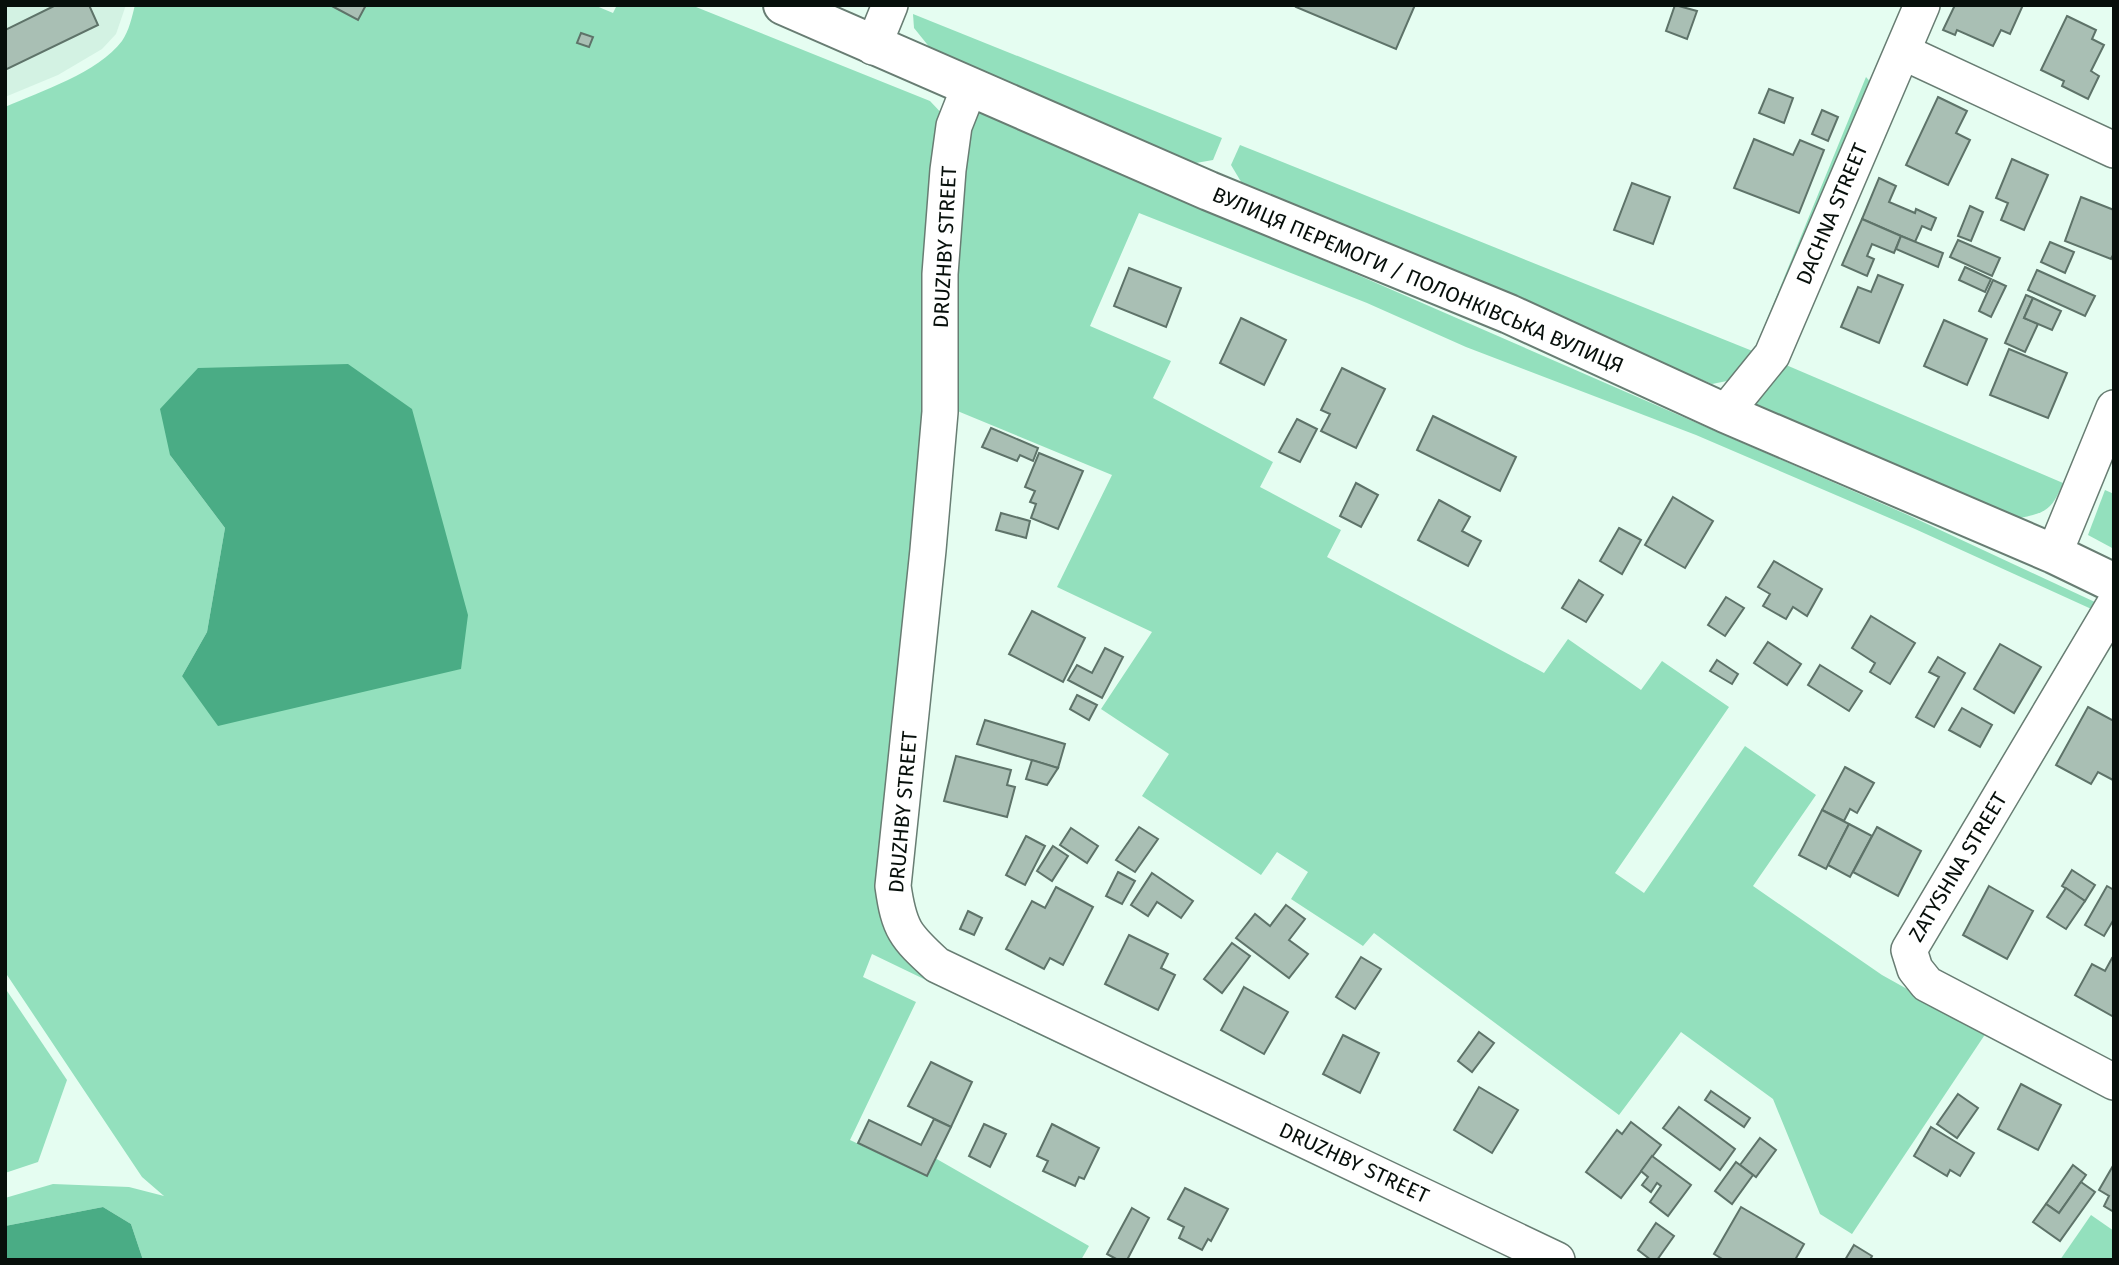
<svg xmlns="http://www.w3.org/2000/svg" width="2119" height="1265" font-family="'Fira Sans',sans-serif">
<rect width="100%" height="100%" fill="#e5fdf1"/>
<!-- built -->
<path fill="#d3f2e3" d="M5 5H126L116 34 102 49 58 75 5 97Z"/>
<!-- green -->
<g fill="#93e0bd" fill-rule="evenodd">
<path d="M135 5H330L358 20 366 5H594L613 13 617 5H691L930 101 947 119 932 412 881 908 1068 1040 1065 1047 872 954 863 977 916 1002 850 1140 927 1176 935 1158 1089 1246 1081 1260H143L131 1224 103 1207 5 1226V1198L53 1184 129 1187 164 1196 142 1177 5 972V107C41 91 98 73 122 41 129 31 132 17 135 5ZM170 455 461 669 182 676 207 632 225 528Z"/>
<path d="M913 14 1222 138 1213 160 1190 164 939 59 914 28Z"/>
<path d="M1866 77 1873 85 1765 347 1757 344Z"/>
<path d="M975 108 1908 515 2097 603 2098 612 1915 529 1696 435 1466 347 1367 303 1139 213 1090 326 1171 361 1153 398 1273 462 1260 487 1341 530 1327 557 1544 673 1568 639 1641 690 1662 661 1729 707 1615 873 1644 893 1745 746 1816 795 1753 886 1882 975 1986 1033 1852 1234 1820 1214 1773 1099 1681 1032 1619 1115 1374 933 1363 946 1291 899 1308 872 1277 852 1261 875 1142 796 1169 754 1101 709 1152 632 1057 587 1112 475 955 410 949 276 962 141Z"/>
<path d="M1240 145 1760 354 1742 378 1712 384 1246 190 1231 165Z"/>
<path d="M1779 362 2063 483C2052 509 2047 513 2019 518L1751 404Z"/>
<path d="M2105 490 2114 494V549L2088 535Z"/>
<path d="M5 988 67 1080 38 1162 5 1173Z"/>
<path d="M2091 1215 2114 1231V1260H2060Z"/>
</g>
<!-- water -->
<g fill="#4aac85">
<path d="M348 364 412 409 468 615 461 669 218 726 182 676 207 632 225 528 170 455 160 409 198 368Z"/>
<path d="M103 1207 131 1224 143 1260H5V1226Z"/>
</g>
<!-- building -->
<g fill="#a9bfb4" stroke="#5e7369" stroke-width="2">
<path d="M56 5H89L98 25 5 70V30Z"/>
<path d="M330 5H366L358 20Z"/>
<path d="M1297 5H1415L1396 49 1296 7Z"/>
<path d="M1675 5 1697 11 1687 39 1666 31Z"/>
<path d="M1955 5H2023L2010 34 2001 30 1993 46 1957 30 1955 35 1943 30Z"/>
<path d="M2067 16 2096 30 2092 39 2104 45 2091 71 2099 76 2088 99 2062 86 2064 81 2041 70Z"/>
<path d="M581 33 593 37 589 47 577 43Z"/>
<path d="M1769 89 1793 98 1784 123 1759 113Z"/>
<path d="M1938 97 1967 111 1956 133 1970 140 1948 185 1906 165Z"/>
<path d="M1822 110 1838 117 1828 141 1812 134Z"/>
<path d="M1754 139 1793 155 1800 140 1824 150 1799 213 1734 188Z"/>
<path d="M2012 159 2048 175 2024 230 2001 220 2008 203 1996 198Z"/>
<path d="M1879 178 1896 186 1889 202 1915 213 1916 209 1936 218 1931 230 1922 226 1915 242 1862 219Z"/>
<path d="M1632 183 1670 197 1653 244 1614 230Z"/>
<path d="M2081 197 2114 210V253L2111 259 2065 241Z"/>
<path d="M1970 206 1983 212 1971 241 1958 236Z"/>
<path d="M1862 219 1901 236 1894 253 1872 244 1867 256 1874 259 1867 276 1842 265Z"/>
<path d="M1901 236 1943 253 1938 267 1896 249Z"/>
<path d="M1958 240 2000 258 1992 276 1950 257Z"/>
<path d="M2050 242 2074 252 2065 273 2041 262Z"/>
<path d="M1965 267 1991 279 1985 292 1959 280Z"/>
<path d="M1129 268 1181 288 1166 327 1114 306Z"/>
<path d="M2037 270 2095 296 2085 316 2028 290Z"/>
<path d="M1878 275 1903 285 1879 343 1841 327 1858 287 1871 292Z"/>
<path d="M1993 280 2006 286 1991 317 1979 311Z"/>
<path d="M2026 295 2033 298 2024 318 2038 324 2025 352 2005 343Z"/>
<path d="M2033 298 2061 311 2052 330 2024 318Z"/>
<path d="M1241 318 1286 340 1264 385 1220 363Z"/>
<path d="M1944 320 1987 339 1967 385 1924 366Z"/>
<path d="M2009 349 2067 373 2048 418 1990 395Z"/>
<path d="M1342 368 1385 389 1356 448 1321 431 1330 414 1321 410Z"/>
<path d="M1433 416 1516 457 1500 491 1417 450Z"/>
<path d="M1297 419 1317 429 1300 462 1279 452Z"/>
<path d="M991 428 1038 448 1033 461 1020 455 1017 461 982 447Z"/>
<path d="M1039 453 1083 471 1058 529 1031 518 1036 504 1030 502 1035 491 1025 487Z"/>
<path d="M1356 483 1378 495 1361 527 1340 516Z"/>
<path d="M1673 497 1713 521 1685 568 1645 545Z"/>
<path d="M1439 500 1470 517 1462 531 1481 541 1468 566 1418 540Z"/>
<path d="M1001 513 1030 521 1026 538 996 530Z"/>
<path d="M1619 528 1641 540 1622 574 1600 561Z"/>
<path d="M1774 561 1822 589 1807 616 1793 607 1786 619 1763 606 1770 594 1758 587Z"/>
<path d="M1579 580 1603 595 1586 622 1562 608Z"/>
<path d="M1726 597 1744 608 1725 636 1708 625Z"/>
<path d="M1032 611 1085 638 1063 682 1009 654Z"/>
<path d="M1871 616 1915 643 1890 684 1870 672 1875 663 1852 648Z"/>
<path d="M1768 642 1801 664 1787 685 1754 663Z"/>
<path d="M2000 644 2041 667 2014 713 1974 689Z"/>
<path d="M1105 648 1123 657 1102 698 1068 680 1077 665 1092 673Z"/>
<path d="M1938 657 1965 673 1934 727 1916 717 1939 677 1929 672Z"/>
<path d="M1717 660 1738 674 1732 684 1710 671Z"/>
<path d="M1820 665 1862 691 1849 711 1808 685Z"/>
<path d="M1077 695 1097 705 1089 720 1070 709Z"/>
<path d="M2088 707 2114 721 2113 780 2098 772 2091 784 2056 765Z"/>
<path d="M1962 708 1992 725 1980 747 1949 730Z"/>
<path d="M985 720 1065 744 1058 768 977 744Z"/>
<path d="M956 756 1011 770 1007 785 1015 787 1007 817 944 801Z"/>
<path d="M1032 760 1058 768 1047 785 1026 779Z"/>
<path d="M1845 767 1874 783 1857 813 1850 809 1844 821 1822 810Z"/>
<path d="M1822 810 1849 824 1826 869 1799 855Z"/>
<path d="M1849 824 1872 836 1850 877 1828 865Z"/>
<path d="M1139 827 1158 839 1135 872 1116 860Z"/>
<path d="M1877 827 1921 851 1898 896 1853 872Z"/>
<path d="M1071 828 1098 846 1087 863 1060 845Z"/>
<path d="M1026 836 1045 846 1025 885 1006 875Z"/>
<path d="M1053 846 1068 856 1052 881 1037 871Z"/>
<path d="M2072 870 2095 885 2085 901 2062 886Z"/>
<path d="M1118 872 1135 881 1122 904 1106 896Z"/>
<path d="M1152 873 1193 901 1181 918 1157 902 1148 916 1131 905Z"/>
<path d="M1989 886 2033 911 2007 959 1963 935Z"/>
<path d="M2107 886 2114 890V919L2104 936 2085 925Z"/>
<path d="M1056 887 1093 907 1063 965 1050 958 1044 969 1006 949 1032 901 1045 908Z"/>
<path d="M2066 888 2085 901 2066 929 2047 917Z"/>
<path d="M1286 905 1305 919 1289 940 1308 954 1289 978 1236 938 1255 914 1270 926Z"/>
<path d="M968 911 982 918 974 935 960 929Z"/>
<path d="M1129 935 1168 954 1161 968 1175 975 1158 1010 1105 984Z"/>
<path d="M1232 943 1250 956 1222 993 1204 979Z"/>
<path d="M1361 957 1381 969 1355 1009 1336 997Z"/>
<path d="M2112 958 2114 959V1017L2075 995 2092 964 2105 971Z"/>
<path d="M1244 987 1288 1012 1264 1054 1221 1030Z"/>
<path d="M1479 1032 1494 1043 1472 1072 1458 1061Z"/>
<path d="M1343 1035 1379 1053 1360 1093 1323 1074Z"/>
<path d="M931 1062 972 1082 951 1127 908 1106Z"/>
<path d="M2021 1084 2061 1105 2038 1150 1998 1129Z"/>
<path d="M1479 1087 1518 1110 1492 1153 1454 1130Z"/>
<path d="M1711 1091 1750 1118 1744 1127 1705 1100Z"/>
<path d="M1958 1094 1978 1108 1957 1138 1937 1124Z"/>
<path d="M1679 1107 1735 1149 1720 1170 1663 1128Z"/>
<path d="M934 1119 951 1127 927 1176 858 1143 869 1120 921 1145Z"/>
<path d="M1631 1122 1661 1145 1621 1198 1586 1172 1617 1130 1622 1134Z"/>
<path d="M984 1124 1006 1134 990 1167 969 1156Z"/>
<path d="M1052 1124 1099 1148 1084 1179 1079 1177 1075 1186 1043 1171 1048 1161 1037 1156Z"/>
<path d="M1931 1127 1974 1153 1960 1176 1950 1170 1947 1176 1914 1156Z"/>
<path d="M1760 1138 1776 1150 1756 1177 1740 1165Z"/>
<path d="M1652 1156 1691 1185 1668 1216 1650 1202 1661 1186 1657 1183 1651 1192 1642 1185 1648 1177 1641 1171Z"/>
<path d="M1736 1162 1753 1175 1732 1204 1715 1191Z"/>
<path d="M2114 1164V1212L2104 1206 2109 1196 2099 1190Z"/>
<path d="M2073 1165 2086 1175 2059 1213 2046 1204Z"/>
<path d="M2081 1182 2095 1192 2060 1241 2033 1222 2046 1204 2059 1213Z"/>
<path d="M1185 1188 1228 1209 1211 1241 1208 1239 1202 1250 1179 1238 1184 1227 1168 1219Z"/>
<path d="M1741 1207 1804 1244 1795 1260H1724L1714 1254Z"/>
<path d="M1132 1208 1149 1218 1127 1260H1118L1107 1254Z"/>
<path d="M1656 1223 1674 1236 1657 1260H1651L1638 1250Z"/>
<path d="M1854 1245 1872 1256 1870 1260H1845Z"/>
</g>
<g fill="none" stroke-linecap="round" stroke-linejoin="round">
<defs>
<g id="street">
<path d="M873 47 890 5"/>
<path d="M1903 52 2114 150"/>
<path d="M969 88 954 126 948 170 940 274V412L928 550 893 886C899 929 905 936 937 965L1557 1260"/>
<path d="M1725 413 1772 355 1922 5"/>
<path d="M2054 554 2114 408"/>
<path d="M2114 605 1909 950 1915 969 1927 984 2114 1082"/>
</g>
<path id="secondary" d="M783 5 1209 191 1509 314 1725 413 2054 554 2114 583"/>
</defs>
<!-- street casing -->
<use href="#street" stroke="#687d73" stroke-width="38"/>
<!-- secondary casing -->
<use href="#secondary" stroke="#687d73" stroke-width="42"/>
<!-- street -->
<use href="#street" stroke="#fff" stroke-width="35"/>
<!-- secondary -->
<use href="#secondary" stroke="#fff" stroke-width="38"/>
</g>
<g text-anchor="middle" stroke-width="7" stroke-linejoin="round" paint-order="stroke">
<!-- street labels -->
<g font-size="21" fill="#070f0b" stroke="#fff">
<text transform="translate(1832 214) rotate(-67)" y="7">DACHNA STREET</text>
<text transform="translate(945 247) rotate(-87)" y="7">DRUZHBY STREET</text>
<text transform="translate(1418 280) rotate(23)" y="7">ВУЛИЦЯ ПЕРЕМОГИ / ПОЛОНКІВСЬКА ВУЛИЦЯ</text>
<text transform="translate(903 812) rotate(-85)" y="7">DRUZHBY STREET</text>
<text transform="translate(1958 867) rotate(-59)" y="7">ZATYSHNA STREET</text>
<text transform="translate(1354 1163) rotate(25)" y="7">DRUZHBY STREET</text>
</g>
</g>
<!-- border -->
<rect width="2119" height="1265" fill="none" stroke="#070f0b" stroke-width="14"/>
</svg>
